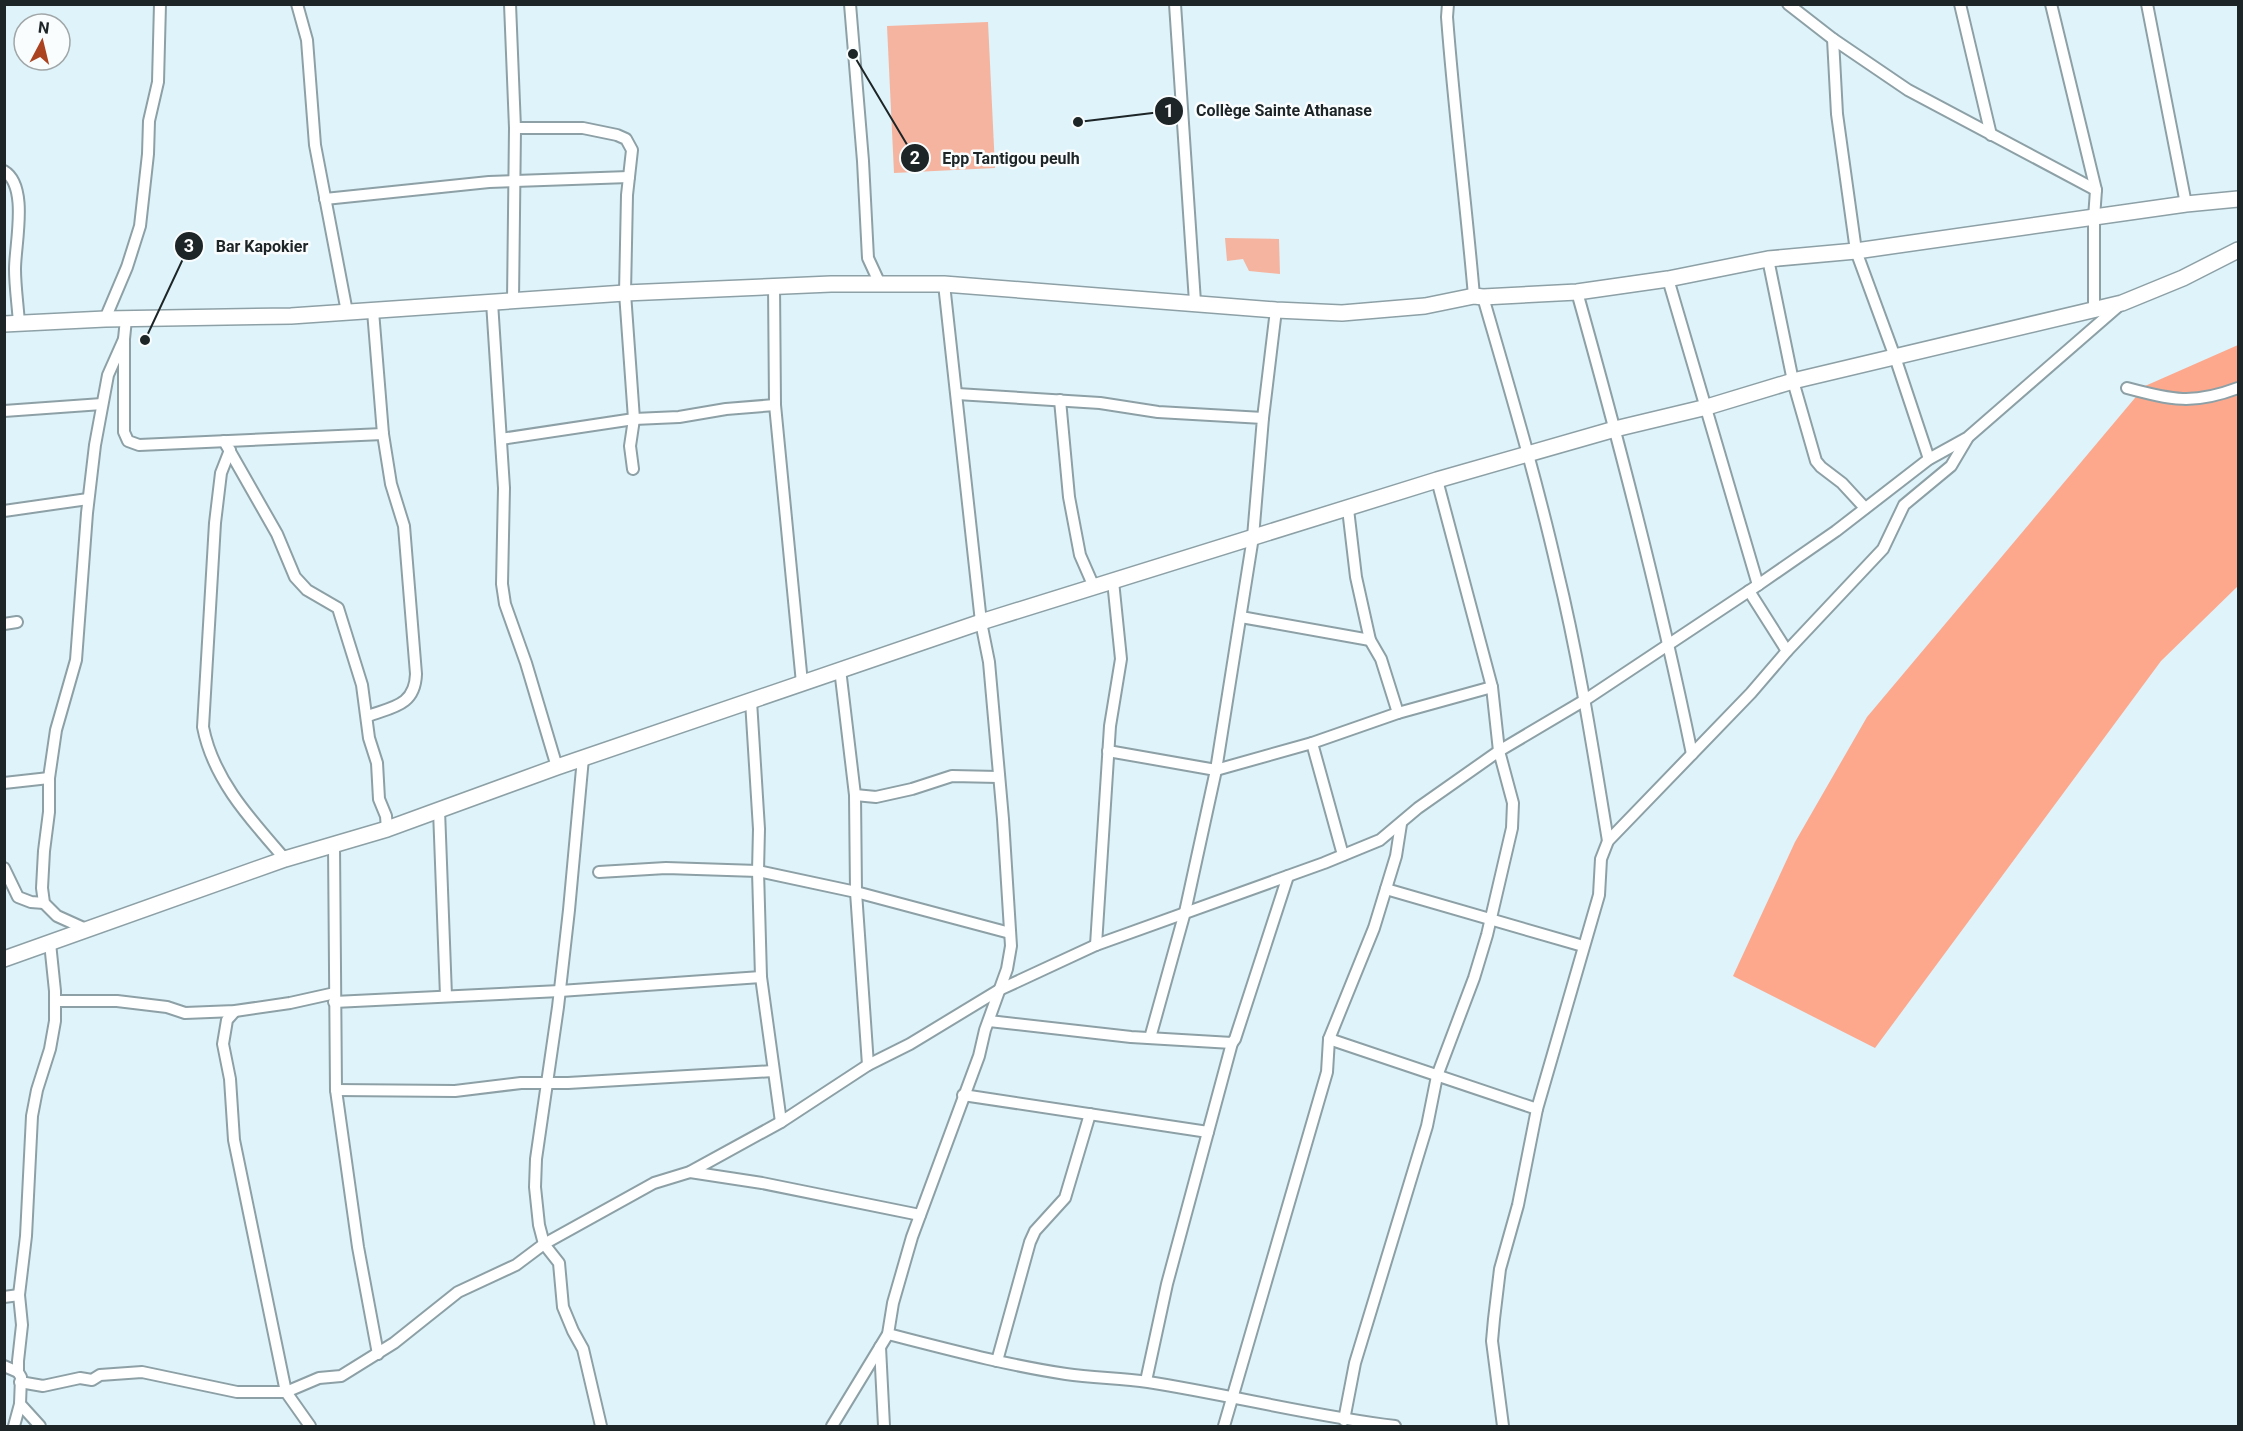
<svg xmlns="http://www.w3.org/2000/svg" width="2243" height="1431" font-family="Roboto,sans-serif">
<rect width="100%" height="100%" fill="#def3fa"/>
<!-- green -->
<g fill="#f5b49f">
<path d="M988 22 995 168 894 173 887 26Z"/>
<path d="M1225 238 1279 239 1280 274 1249 271 1243 259 1227 261Z"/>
</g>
<!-- forest -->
<path fill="#fda88d" d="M2238 345V586L2161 661 1875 1048 1733 976 1795 842 1867 717 2145 386Z"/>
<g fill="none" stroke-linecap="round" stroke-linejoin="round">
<defs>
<g id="street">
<path d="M297 4 307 40 315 145 347 312"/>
<path d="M510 4 515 128 513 300"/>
<path d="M850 4 863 161 868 258 880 284"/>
<path d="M1175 4 1195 302"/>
<path d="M1448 4 1447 17C1454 110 1466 203 1474 296"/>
<path d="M1788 4 1833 39 1908 90 2096 190"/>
<path d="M1960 4 1991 135"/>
<path d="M2051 4 2096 190 2094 218V308"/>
<path d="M2147 4 2186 204"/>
<path d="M1833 39 1837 114 1856 251 1895 357 1929 459"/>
<path d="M515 128H583L617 135 626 139 632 150 627 195 625 293 634 419 630 446 633 469"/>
<path d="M4 171C29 186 15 244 15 269 15 287 18 306 19 324"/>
<path d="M325 199 489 182 629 177"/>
<path d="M1768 259 1793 381 1816 461 1821 467 1842 483 1865 508"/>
<path d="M1668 279 1758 585"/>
<path d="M774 285 775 405 802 683"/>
<path d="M1577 292C1620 445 1660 598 1692 754"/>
<path d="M1483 297C1509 387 1536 477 1557 569 1579 659 1593 750 1608 841"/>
<path d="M492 302 504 488 502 584 505 604 526 663 557 767"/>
<path d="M105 319 127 267 140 226 148 154 149 121 158 82 160 4"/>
<path d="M126 319 124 339V432L128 441 139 445 383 434"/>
<path d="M2127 388C2172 400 2193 405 2238 388"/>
<path d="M957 394 1100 403 1158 412 1263 418 1253 537 1216 770 1185 912 1150 1038"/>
<path d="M1060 400 1069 497 1080 555 1094 587"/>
<path d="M4 411 102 404"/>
<path d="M1263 418 1276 310"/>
<path d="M501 439 634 419 679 417 726 409 775 405"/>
<path d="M224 441 277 534 295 577 307 590 338 608 362 685 369 738 377 763 379 799 386 816 387 829"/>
<path d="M230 450 221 473 215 523 203 727C213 779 250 819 285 859"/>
<path d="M1348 509 1356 577 1370 640 1381 659 1398 713"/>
<path d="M4 511 88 499"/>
<path d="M1749 591 1787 651"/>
<path d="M1241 617 1370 640"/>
<path d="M4 624 17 622"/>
<path d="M840 669 855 795 856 892 868 1065"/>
<path d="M751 701 759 829 758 871 761 977 781 1122"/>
<path d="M368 716C392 707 415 706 416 674L404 526 391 484 383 434 373 311"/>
<path d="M1312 743 1343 855"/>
<path d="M1108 751 1216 770 1312 743 1398 713 1492 687"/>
<path d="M583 758 569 910 558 1007 536 1159 535 1187 539 1225 544 1244 559 1263 563 1307 573 1331 583 1349 601 1426"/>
<path d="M4 783 49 778"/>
<path d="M855 795 876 797 912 789 952 776 998 777"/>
<path d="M439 810 446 996"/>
<path d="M334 845 336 1090 358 1247 378 1354"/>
<path d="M4 868 18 897 31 902 44 903"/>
<path d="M599 872 666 868 758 871 856 892 1010 933"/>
<path d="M1386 889 1583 946"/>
<path d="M88 930 57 916 44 903 42 888 44 851 49 812V778L56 730 76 660 87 513 95 445 108 375 124 339"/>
<path d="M1096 945 1110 726 1121 659 1113 581"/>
<path d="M55 1001H117L167 1007 185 1013 235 1011 290 1003 335 993"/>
<path d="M334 1002 560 991 761 977"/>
<path d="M235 1011 227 1020 223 1044 230 1079 234 1140 286 1392 310 1426"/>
<path d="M989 1021 1131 1037 1232 1043 1235 1039 1288 876"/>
<path d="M1329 1039 1537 1109 1599 895 1601 859 1608 841 1751 693 1787 651 1883 549 1904 505 1951 466 1967 439"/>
<path d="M336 1090 455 1091 521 1083H568L773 1071"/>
<path d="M963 1095 1208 1132"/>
<path d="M690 1172 762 1183 920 1215"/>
<path d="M4 1297 19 1295"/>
<path d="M888 1334C947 1349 1006 1365 1066 1374 1093 1378 1121 1378 1148 1382 1231 1395 1312 1416 1395 1426"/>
<path d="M880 1347 884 1426"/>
<path d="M997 1361 1030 1242 1035 1231 1065 1198 1090 1114"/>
<path d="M4 1366 18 1372"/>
<path d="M1146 1381 1167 1284 1232 1043"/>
<path d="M20 1382 43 1386 80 1378 92 1380 100 1375 142 1372 237 1392H286L319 1378 341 1376 394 1343 458 1292 516 1265 544 1244 654 1183 690 1172 781 1122 868 1065 910 1044 999 990 1096 945 1324 863 1380 840 1418 808 1499 751 1585 700 1758 585 1836 531 1929 459 1967 438 2121 304"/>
<path d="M20 1404 40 1426"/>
<path d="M1344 1420 1355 1363 1427 1126 1437 1076 1474 978 1487 935 1512 828 1513 803 1499 751 1492 687 1437 480"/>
<path d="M14 1426 20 1404 21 1377 18 1372V1361L22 1325 19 1295 26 1236 32 1116 37 1090 50 1049 55 1021V991L50 943"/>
<path d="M832 1426 888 1334 893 1303 912 1237 979 1056 985 1030 1007 969 1011 946 1003 819 989 662 981 622 944 284"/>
<path d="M1224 1426 1327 1072 1329 1039 1374 928 1396 856 1401 824"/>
<path d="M1503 1426 1492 1341 1494 1319 1500 1269 1518 1205 1537 1109"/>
</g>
<g id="secondary">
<path d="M4 324 105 319 291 316 625 293 831 284H944L1276 310 1342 313 1425 306 1474 296 1483 297 1577 292 1668 279 1768 259 1856 251 2186 204 2238 199"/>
<path d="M4 959 285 859 387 829 557 767 981 622 1437 480 1615 429 1707 407 1793 381 2122 303 2183 278 2238 250"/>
</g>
</defs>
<!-- street casing -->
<use href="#street" stroke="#8da0a6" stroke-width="14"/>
<!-- secondary casing -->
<use href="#secondary" stroke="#8da0a6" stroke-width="18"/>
<!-- street -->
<use href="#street" stroke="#fff" stroke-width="10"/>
<!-- secondary -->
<use href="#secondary" stroke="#fff" stroke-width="15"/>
</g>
<!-- callouts -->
<path fill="none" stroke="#1d2527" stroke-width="2" d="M1078 122L1169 111M853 54L915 158M145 340L189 246"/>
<g fill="#1d2527" stroke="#f9fdfe" stroke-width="2">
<circle cx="1078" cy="122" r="6"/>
<circle cx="853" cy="54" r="6"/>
<circle cx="145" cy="340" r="6"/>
<circle cx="1169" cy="111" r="15"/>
<circle cx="915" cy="158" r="15"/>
<circle cx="189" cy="246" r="15"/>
</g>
<g font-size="18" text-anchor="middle" font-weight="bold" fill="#fff">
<text x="1169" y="117">1</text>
<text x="915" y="164">2</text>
<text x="189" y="252">3</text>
</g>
<g font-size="16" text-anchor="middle" font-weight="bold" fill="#1d2527" stroke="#f9fdfe" stroke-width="5" stroke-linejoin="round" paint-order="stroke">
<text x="1284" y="116">Collège Sainte Athanase</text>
<text x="1011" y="164">Epp Tantigou peulh</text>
<text x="262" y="252">Bar Kapokier</text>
</g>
<!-- border -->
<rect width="2243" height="1431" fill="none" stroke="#1d2527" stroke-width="12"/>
<!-- north arrow -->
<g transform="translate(42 42) rotate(7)"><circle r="28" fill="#f9fdfe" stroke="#a1a7a8" stroke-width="1.5"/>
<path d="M0-4.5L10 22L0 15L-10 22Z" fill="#ab4321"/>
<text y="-9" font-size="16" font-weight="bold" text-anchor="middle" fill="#1d2527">N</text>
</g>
</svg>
